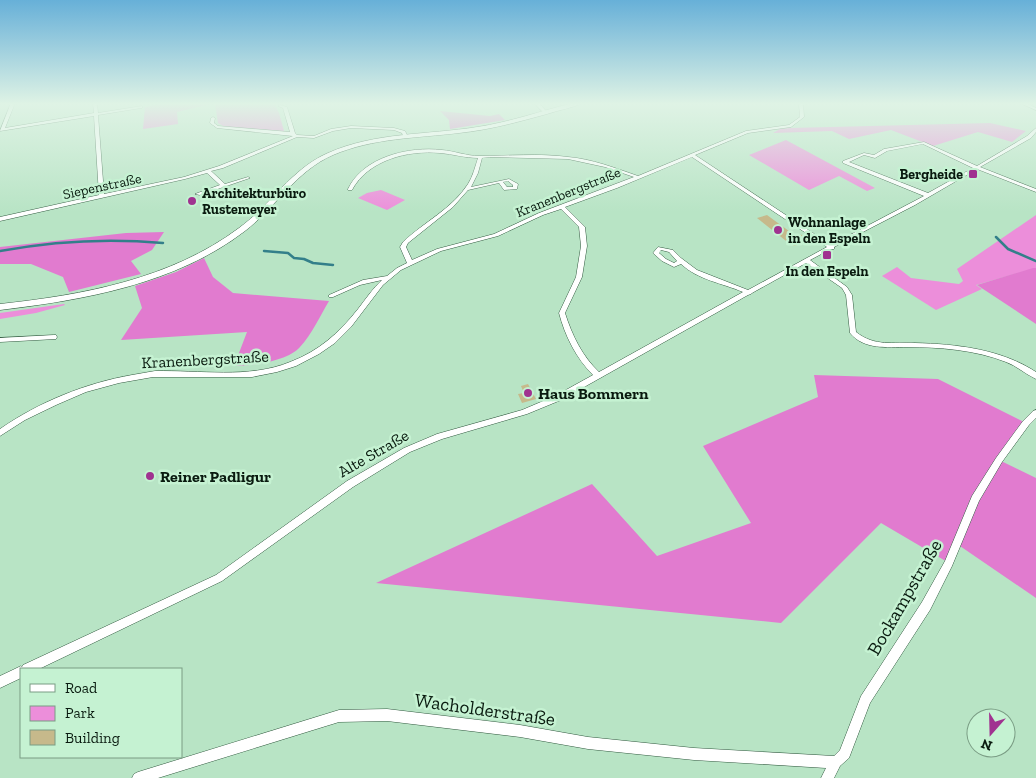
<svg xmlns="http://www.w3.org/2000/svg" width="1036" height="778" font-family="'Zilla Slab',serif">
<rect width="100%" height="100%" fill="#b8e4c5"/>
<!-- green -->
<g fill="#ec8eda">
<path d="M163 103H215L177 112 178 124 143 129 145 107Z"/>
<path d="M274 103 279 113 284 131 225 127 218 123 215 103Z"/>
<path d="M990 123 1026 131 1012 142 978 132 933 146 891 130 849 139 832 131 773 133 780 129 790 128Z"/>
<path d="M786 140 875 188 867 191 839 176 809 190 749 155Z"/>
<path d="M381 190 405 200 387 210 358 198 367 193Z"/>
<path d="M1036 215V268L976 285 982 289 936 310 882 276 897 267 911 278 959 284 963 281 957 269Z"/>
<path d="M64 304 65 305 36 313 0 319V313Z"/>
</g>
<!-- forest -->
<g fill="#e17bcf">
<path d="M440 111 490 116 499 114 505 120 450 129 449 120Z"/>
<path d="M164 232 152 250 131 261 141 274 69 292 63 277 31 264H0V247L126 233Z"/>
<path d="M204 258 213 277 233 293 329 301C320 316 312 334 300 347 288 361 252 366 234 366L247 332 121 340 142 308 135 286 176 272Z"/>
<path d="M1033 268H1036V324L977 285Z"/>
<path d="M814 375 938 379 1026 423 999 460 1036 478V598L957 544 949 563 881 523 781 623 376 583 592 484 657 556 751 523 703 446 818 397Z"/>
</g>
<g fill="none" stroke-linecap="round" stroke-linejoin="round">
<!-- stream -->
<g stroke="#337f8a" stroke-width="2.5">
<path d="M996 237 1008 249 1036 261"/>
<path d="M0 251C54 241 108 238 163 243"/>
<path d="M264 251 288 253 294 258 304 259 313 263 333 265"/>
</g>
</g>
<!-- building -->
<g fill="#c6b98b">
<path d="M767 215 793 234 803 235 812 241 794 246 790 244 757 218Z"/>
<path d="M528 384 536 399 522 403 518 394 524 393 521 386Z"/>
</g>
<g fill="none" stroke-linecap="round" stroke-linejoin="round">
<defs>
<g id="street">
<path d="M11 103H15L5 128 94 113 93 103H97L98 113 142 106V108H141L98 115 104 194 184 177 219 166 293 136 217 128 210 123 211 118 213 117 215 118 214 123 218 126 290 132 283 108 278 106 280 105 287 107 295 133 297 135 314 136 331 129 351 126 394 128 405 131 407 135 403 136 402 133 394 130 351 128 333 131 314 138 297 137 223 168 211 171 225 184 248 177 250 178 200 195 195 194 220 185 207 173 185 179 0 221V217L99 195 94 116 0 131Z"/>
<path d="M534 103H539L546 111V113H544Z"/>
<path d="M799 103H803L804 117 791 127 748 133 695 155 831 245 924 196 843 163V161L864 153 874 155 884 149 924 142 977 166 1027 136 1036 128V132L1031 138 980 167 1036 189V192L977 169 915 205 834 247V249H831L810 260 847 287 852 295 856 332C875 347 893 342 915 343 956 344 1001 349 1036 372V379C1025 374 1017 366 1006 362 976 350 939 347 907 347 887 347 864 350 850 333L846 295 842 288 806 263 752 293 751 294 748 295 561 400 527 414 442 439 410 452 353 487 222 581 39 669H21V678L0 688V676L21 666 22 667 23 665 216 575 347 481 404 448 437 434 522 410 555 396 593 375C576 358 565 336 559 313L576 277 581 246 579 227 561 209 543 215 498 236 441 251 401 270 383 285 351 327 335 343 319 354 296 366 277 372 252 377H153L119 383 86 392 56 405 25 420 0 436V429C39 402 86 383 132 375 140 374 147 372 155 371 199 370 249 379 290 362 319 351 339 333 358 309 365 300 373 288 382 280L360 285 333 297H329V295L363 280 387 276 397 268 407 263 400 247 403 242C424 222 452 209 468 184 473 176 475 167 478 158 465 158 453 154 440 153 408 150 368 160 352 190H348V189C363 157 409 146 442 150 454 151 467 156 479 156 508 156 539 153 568 157 592 159 615 168 638 176L746 131 789 125 800 117ZM923 144 973 168 928 193 849 162 864 155 875 158 887 151ZM490 157 568 159 605 167 634 177 539 213 494 234 437 249 412 260 406 247 408 243 453 207 468 190 499 183 504 190 517 189 518 184 509 179 471 187 478 173 482 158ZM692 157 827 247 748 290 697 270 681 258 673 250 658 247 653 253 662 261 674 267 681 264C698 280 722 283 743 292L599 372C582 356 572 335 565 313L582 277 587 246 585 227 565 207 617 188ZM508 181 513 185V187H507L503 182ZM661 250 669 252 677 261 674 263 666 259 659 253Z"/>
<path d="M1020 103H1026L1036 108V110Z"/>
<path d="M54 335H56L57 337 56 339 0 342V338Z"/>
<path d="M1036 410V418L1029 425 1002 462 979 501 952 566 930 610 870 703 849 758 840 766 834 778H821L826 768 694 760 588 749 520 737 387 721 339 722 158 778H132L134 774 138 772 339 710 387 709 520 725 588 737 694 748 834 756 840 750 861 696 922 602 945 561 972 496 996 458 1023 421 1033 411Z"/>
</g>
<path id="secondary" d="M573 103H583C572 108 559 110 547 114 518 122 489 130 459 133 417 138 373 138 333 155 296 171 276 207 245 231 176 284 84 300 0 310V304C83 295 171 279 239 228 271 205 291 169 328 153 375 132 428 135 477 127 510 122 541 111 573 103Z"/>
</defs>
<!-- street casing -->
<use href="#street" stroke="#325a40" stroke-width="1"/>
<!-- secondary casing -->
<use href="#secondary" stroke="#325a40" stroke-width="1"/>
<!-- street -->
<use href="#street" fill="#fff" fill-rule="evenodd"/>
<!-- secondary -->
<use href="#secondary" fill="#fff" fill-rule="evenodd"/>
</g>
<!-- sky -->
<linearGradient id="sky" x2="0" y2="1"><stop stop-color="#67b0d8"/><stop offset="0.49" stop-color="#dff3e5"/><stop offset="1" stop-color="#dff3e5" stop-opacity="0"/></linearGradient>
<rect width="1036" height="212" fill="url(#sky)"/>
<!-- markers -->
<g fill="#a03290" stroke="#c5f2d2" stroke-width="2">
<rect x="968" y="169" width="10" height="10" rx="2.5"/>
<circle cx="192" cy="201" r="5"/>
<circle cx="778" cy="230" r="5"/>
<rect x="822" y="250" width="10" height="10" rx="2.5"/>
<circle cx="528" cy="393" r="5"/>
<circle cx="150" cy="476" r="5"/>
</g>
<g text-anchor="middle" stroke-width="5" stroke-linejoin="round" paint-order="stroke">
<!-- far-poi labels -->
<g font-size="14" font-weight="bold" fill="#091a0f" stroke="#c5f2d2" text-anchor="start">
<text x="963" y="179" text-anchor="end">Bergheide</text>
<text x="202" y="198">Architekturbüro<tspan x="202" dy="16">Rustemeyer</tspan></text>
<text x="788" y="227">Wohnanlage<tspan x="788" dy="16">in den Espeln</tspan></text>
<text x="827" y="276" text-anchor="middle">In den Espeln</text>
</g>
<!-- far-street labels -->
<g font-size="14" fill="#091a0f" stroke="#c5f2d2">
<text transform="translate(102 186) rotate(-12)" y="5">Siepenstraße</text>
<text transform="translate(568 192) rotate(-22)" y="5">Kranenbergstraße</text>
</g>
<!-- street labels -->
<g font-size="16" fill="#091a0f" stroke="#c5f2d2">
<text transform="translate(205 359) rotate(-3)" y="6">Kranenbergstraße</text>
<text transform="translate(373 453) rotate(-30)" y="6">Alte Straße</text>
</g>
<!-- poi labels -->
<g font-size="16" font-weight="bold" fill="#091a0f" stroke="#c5f2d2" text-anchor="start">
<text x="538" y="399">Haus Bommern</text>
<text x="160" y="482">Reiner Padligur</text>
</g>
<!-- near-street labels -->
<g font-size="19" fill="#091a0f" stroke="#c5f2d2">
<text transform="translate(904 597) rotate(-60)" y="7">Bockampstraße</text>
<text transform="translate(485 709) rotate(8)" y="7">Wacholderstraße</text>
</g>
</g>
<!-- legend -->
<rect x="20" y="668" width="162" height="90" fill="#c5f2d2" stroke="#7a9c84"/>
<rect x="30" y="684" width="25" height="8" fill="#ffffff" stroke="#7a9c84"/>
<text x="65" y="693" font-size="15" fill="#091a0f">Road</text>
<rect x="30" y="706" width="25" height="15" fill="#ec8eda" stroke="#7a9c84"/>
<text x="65" y="718" font-size="15" fill="#091a0f">Park</text>
<rect x="30" y="730" width="25" height="15" fill="#c6b98b" stroke="#7a9c84"/>
<text x="65" y="743" font-size="15" fill="#091a0f">Building</text>
<!-- north arrow -->
<g transform="translate(991 733) rotate(200)"><circle r="24" fill="#c5f2d2" stroke="#7a9c84"/>
<path d="M0-4L9 19L0 12L-9 19Z" fill="#a03290"/>
<text y="-8" font-size="14" font-weight="bold" text-anchor="middle" fill="#091a0f">N</text>
</g>
</svg>
